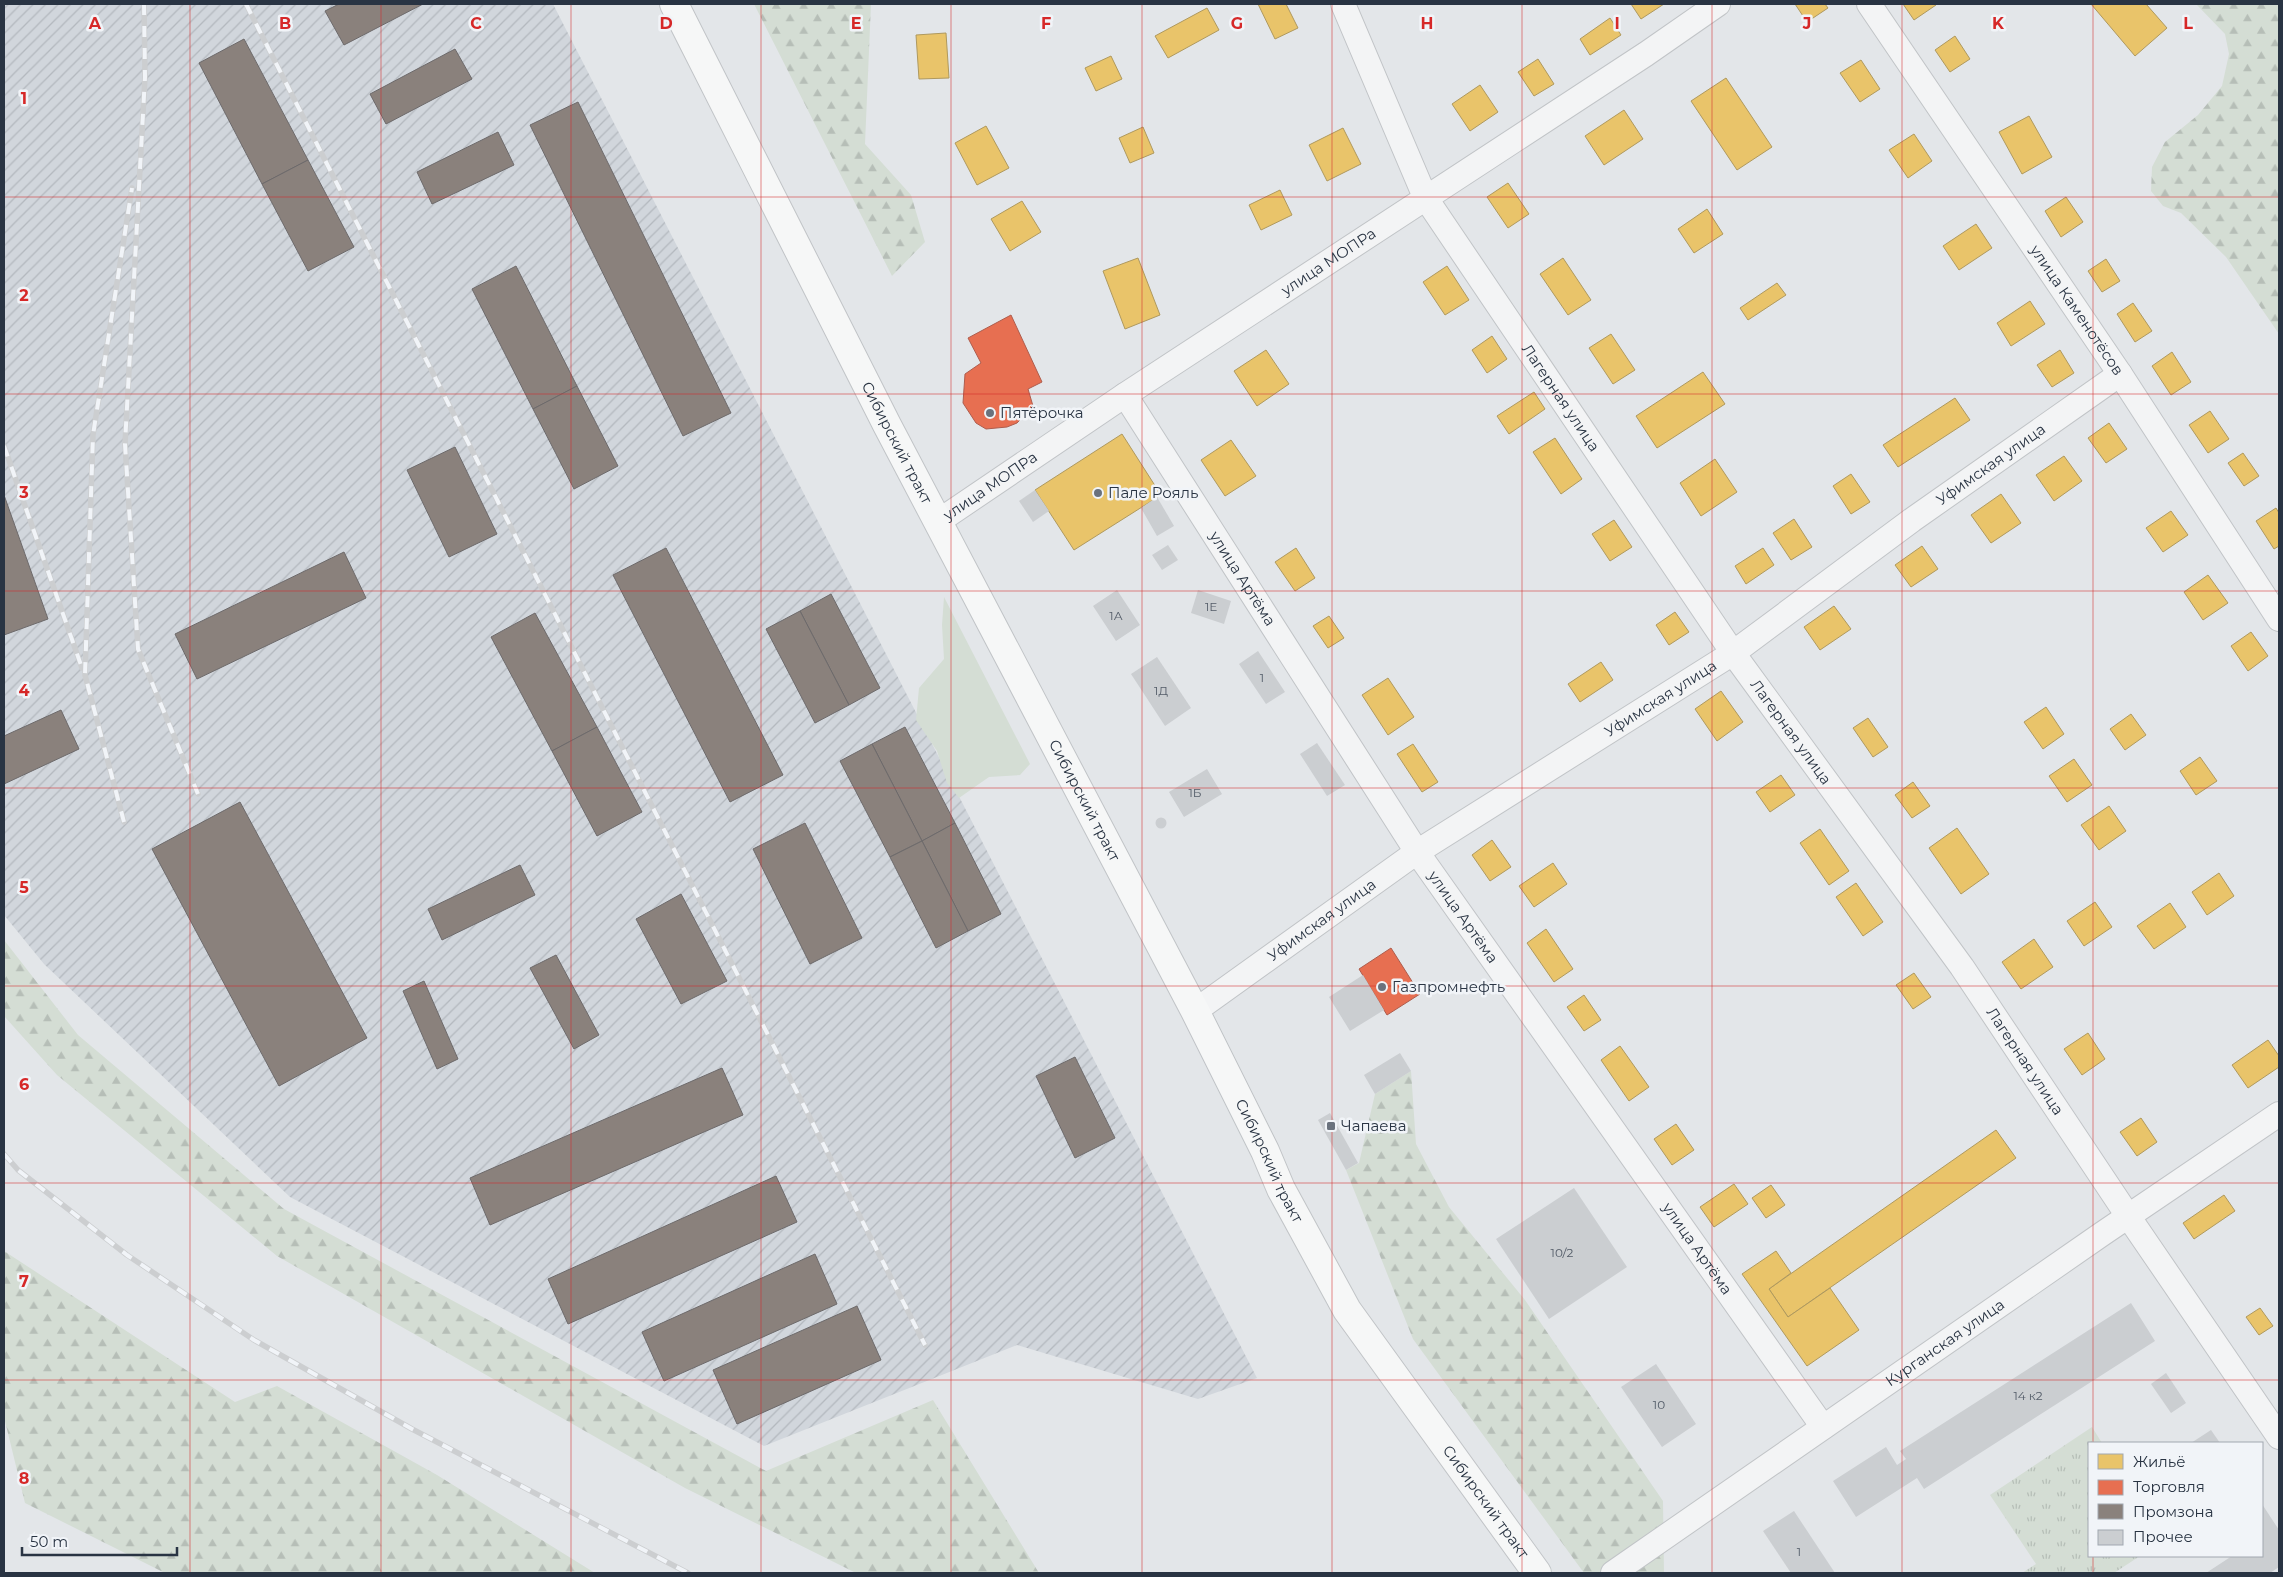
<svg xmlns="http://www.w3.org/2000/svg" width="2283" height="1577" font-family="Montserrat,sans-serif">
<defs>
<pattern id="industrial-furrows" width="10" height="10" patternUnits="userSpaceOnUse" patternTransform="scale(1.25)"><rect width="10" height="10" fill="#d1d6dc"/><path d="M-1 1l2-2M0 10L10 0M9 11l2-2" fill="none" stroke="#b3b8be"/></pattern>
<pattern id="forest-firs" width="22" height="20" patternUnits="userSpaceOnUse" patternTransform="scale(1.25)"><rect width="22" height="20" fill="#d4ddd4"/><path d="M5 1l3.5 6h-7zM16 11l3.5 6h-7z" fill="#b6beb7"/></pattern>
<pattern id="park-tufts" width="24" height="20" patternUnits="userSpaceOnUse" patternTransform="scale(1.25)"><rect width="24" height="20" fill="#d4ddd4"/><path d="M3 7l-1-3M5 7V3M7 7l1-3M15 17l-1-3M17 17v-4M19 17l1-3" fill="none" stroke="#b6beb7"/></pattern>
</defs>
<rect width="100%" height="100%" fill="#e3e6e9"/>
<!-- industrial -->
<path fill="url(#industrial-furrows)" d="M4 4H553L1257 1378 1198 1399 1017 1345 764 1446 290 1197 44 964 4 915Z"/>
<!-- green -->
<path fill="#d4ddd4" d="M944 597 1030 764 1020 775 989 777 959 798 947 783 937 751 916 720 919 688 944 659 942 625Z"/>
<!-- forest -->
<g fill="url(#forest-firs)">
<path d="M754 4H871L865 144 911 195 925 242 892 276Z"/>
<path d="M2196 4H2279V334L2226 257 2181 213 2163 206 2151 191 2152 167 2165 142 2198 115 2222 86 2229 54 2225 34Z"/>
<path d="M4 940 78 1035 284 1209 766 1471 933 1400 1039 1573H856L685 1488 277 1256 57 1075 4 1016Z"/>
<path d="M1411 1071 1416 1144 1449 1207 1525 1300 1663 1501 1664 1573H1584L1413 1339 1346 1170 1359 1163 1375 1094Z"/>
<path d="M4 1251 235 1402 277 1386 437 1475 595 1573H165L25 1503 4 1417Z"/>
</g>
<!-- park -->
<path fill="url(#park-tufts)" d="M2092 1427 2102 1443H2089V1556H2140L2114 1573H2022L2036 1564 1990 1495Z"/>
<!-- homes -->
<g fill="#e9c46a" stroke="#af995e">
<path d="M1258 4H1286L1298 28 1275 39Z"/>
<path d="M1631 4H1664L1641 19Z"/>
<path d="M1795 4H1825L1828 8 1807 22Z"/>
<path d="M1903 4H1935L1936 5 1914 20Z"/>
<path d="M2091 4H2146L2167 28 2135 56Z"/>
<path d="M1207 8 1219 30 1168 58 1155 36Z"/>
<path d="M1610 18 1621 35 1590 55 1580 39Z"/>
<path d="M946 33 949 78 919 79 916 35Z"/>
<path d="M1955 36 1970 59 1950 72 1935 50Z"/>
<path d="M1111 56 1122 79 1096 91 1085 68Z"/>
<path d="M1538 59 1554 84 1534 96 1518 72Z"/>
<path d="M1861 60 1880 89 1860 102 1840 73Z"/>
<path d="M1726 78 1772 147 1737 170 1691 101Z"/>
<path d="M1480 85 1498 112 1470 131 1452 104Z"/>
<path d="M1624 110 1643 139 1604 165 1585 136Z"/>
<path d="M2029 116 2052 157 2022 174 1999 132Z"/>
<path d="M986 126 1009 168 977 185 955 143Z"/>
<path d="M1143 127 1154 153 1130 163 1119 138Z"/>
<path d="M1343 128 1361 164 1327 181 1309 145Z"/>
<path d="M1914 134 1932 161 1908 178 1889 150Z"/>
<path d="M1508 183 1529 214 1508 228 1487 197Z"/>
<path d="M1280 190 1292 215 1261 230 1249 205Z"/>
<path d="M2066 197 2083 222 2061 237 2045 211Z"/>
<path d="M1022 201 1041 232 1010 251 991 219Z"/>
<path d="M1707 209 1723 234 1694 253 1678 229Z"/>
<path d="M1976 224 1992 248 1959 270 1943 246Z"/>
<path d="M1138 258 1160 315 1125 329 1103 271Z"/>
<path d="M1563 258 1591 300 1568 315 1540 274Z"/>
<path d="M2106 259 2120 281 2102 292 2088 271Z"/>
<path d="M1447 266 1469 300 1445 315 1423 282Z"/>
<path d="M1777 283 1786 295 1748 320 1740 308Z"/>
<path d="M2030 301 2045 324 2011 346 1997 323Z"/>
<path d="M2133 303 2152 331 2135 342 2117 314Z"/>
<path d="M1611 334 1635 370 1613 384 1589 348Z"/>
<path d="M1492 336 1507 359 1487 373 1472 350Z"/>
<path d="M1266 350 1289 384 1257 406 1234 371Z"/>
<path d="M2060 350 2074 373 2052 387 2037 365Z"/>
<path d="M2172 352 2191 382 2171 395 2152 366Z"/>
<path d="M1703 372 1725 404 1657 448 1636 416Z"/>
<path d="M1534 392 1545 409 1509 434 1497 416Z"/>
<path d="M1955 398 1970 420 1898 467 1883 445Z"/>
<path d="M2210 411 2229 439 2208 453 2189 425Z"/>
<path d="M2109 423 2127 449 2106 463 2088 438Z"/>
<path d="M1122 434 1161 495 1074 550 1035 490Z"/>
<path d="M1555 438 1582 479 1561 494 1533 452Z"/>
<path d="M1231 440 1256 476 1225 496 1201 460Z"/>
<path d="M2243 453 2259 476 2244 486 2228 463Z"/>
<path d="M2064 456 2082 481 2054 501 2036 475Z"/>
<path d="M1715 459 1737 492 1701 516 1680 483Z"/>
<path d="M1851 474 1870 502 1851 514 1833 486Z"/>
<path d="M2001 494 2021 523 1991 543 1971 515Z"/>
<path d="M2276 508 2279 513V546L2274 549 2256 521Z"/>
<path d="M2171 511 2188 535 2163 552 2146 528Z"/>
<path d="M1794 519 1812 547 1791 560 1773 533Z"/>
<path d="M1614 520 1632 547 1610 561 1592 534Z"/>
<path d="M1922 546 1938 569 1911 587 1895 565Z"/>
<path d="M1296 548 1315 578 1295 591 1275 562Z"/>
<path d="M1763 548 1774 565 1746 584 1735 566Z"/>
<path d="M2208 575 2228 603 2203 620 2184 592Z"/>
<path d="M1834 606 1851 629 1820 650 1804 627Z"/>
<path d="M1675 612 1689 632 1669 645 1656 625Z"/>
<path d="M1329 616 1344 638 1328 648 1313 626Z"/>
<path d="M2251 632 2268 656 2248 671 2231 646Z"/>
<path d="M1601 662 1613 680 1580 702 1568 684Z"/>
<path d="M1388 678 1414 717 1388 735 1362 695Z"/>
<path d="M1721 691 1743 722 1717 741 1695 709Z"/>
<path d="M2046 707 2064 734 2043 749 2024 722Z"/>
<path d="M2131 714 2146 735 2125 750 2110 729Z"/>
<path d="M1868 718 1888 747 1873 757 1853 728Z"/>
<path d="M1413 744 1438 782 1422 792 1397 754Z"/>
<path d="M2200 757 2217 781 2196 795 2180 771Z"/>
<path d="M2074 759 2092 785 2067 802 2049 776Z"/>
<path d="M1781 775 1795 795 1770 812 1756 792Z"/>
<path d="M1913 782 1930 806 1912 818 1895 795Z"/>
<path d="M2109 806 2126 831 2099 850 2081 825Z"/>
<path d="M1957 828 1989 874 1961 894 1929 848Z"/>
<path d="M1820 829 1849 871 1829 885 1800 843Z"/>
<path d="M1492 840 1511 867 1490 881 1472 855Z"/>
<path d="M1553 863 1567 884 1534 907 1519 886Z"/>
<path d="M2219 873 2234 896 2207 915 2192 892Z"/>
<path d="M1856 883 1883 922 1863 936 1836 897Z"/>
<path d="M2095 902 2112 927 2084 946 2067 921Z"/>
<path d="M2170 903 2186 927 2154 949 2137 926Z"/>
<path d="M1546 929 1573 969 1554 982 1527 943Z"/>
<path d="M2034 939 2053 967 2021 989 2002 962Z"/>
<path d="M1914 973 1931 997 1913 1009 1896 985Z"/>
<path d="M1584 995 1601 1020 1584 1031 1567 1007Z"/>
<path d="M2088 1033 2105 1059 2082 1075 2064 1049Z"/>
<path d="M2268 1040 2279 1056V1067L2248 1088 2232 1065Z"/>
<path d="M1620 1046 1649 1087 1629 1101 1601 1060Z"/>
<path d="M2141 1118 2157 1142 2137 1156 2120 1132Z"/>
<path d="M1676 1124 1694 1150 1672 1165 1654 1139Z"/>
<path d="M1996 1130 2016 1158 1788 1317 1769 1289Z"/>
<path d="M1734 1184 1748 1204 1714 1227 1700 1207Z"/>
<path d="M1771 1185 1785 1205 1766 1218 1752 1198Z"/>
<path d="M2224 1195 2235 1211 2194 1239 2183 1223Z"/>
<path d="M1776 1251 1791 1273 1769 1289 1788 1317 1830 1288 1859 1330 1807 1366 1742 1274Z"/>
<path d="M2260 1308 2273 1326 2259 1335 2246 1317Z"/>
</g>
<!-- shops -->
<g fill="#e76f51" stroke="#ae5d4d">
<path d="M1011 315 1042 382 1028 389 1033 406 1017 423 1007 427 986 429 976 423 963 403 965 374 981 363 968 338Z"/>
<path d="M1391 948 1420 994 1387 1015 1359 969Z"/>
</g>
<!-- industry -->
<g fill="#8a817c" stroke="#6d6a6b">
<path d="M339 4H423L344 45 325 11Z"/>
<path d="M244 39 308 160 262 184 199 63Z"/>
<path d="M455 49 472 79 386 124 370 94Z"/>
<path d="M578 102 731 413 683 436 530 125Z"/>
<path d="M498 132 514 165 432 204 417 172Z"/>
<path d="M308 160 354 247 308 271 262 184Z"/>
<path d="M516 266 577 386 533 409 472 289Z"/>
<path d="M577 386 618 466 574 489 533 409Z"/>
<path d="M455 447 497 534 449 557 407 470Z"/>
<path d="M4 495 48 619 4 635Z"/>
<path d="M666 548 783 775 730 802 613 575Z"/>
<path d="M344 552 366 598 197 679 175 634Z"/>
<path d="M831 594 880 688 849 705 800 611Z"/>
<path d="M800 611 849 705 815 723 766 629Z"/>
<path d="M535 613 597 727 552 751 491 637Z"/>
<path d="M61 710 79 749 4 784V736Z"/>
<path d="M597 727 642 812 597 836 552 751Z"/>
<path d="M905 727 955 823 922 841 872 744Z"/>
<path d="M872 744 922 841 890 857 840 761Z"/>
<path d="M240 802 367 1038 279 1086 152 849Z"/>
<path d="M805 823 862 938 810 964 753 849Z"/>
<path d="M955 823 1001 914 968 931 922 841Z"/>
<path d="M922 841 968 931 936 948 890 857Z"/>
<path d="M520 865 535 895 442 940 428 909Z"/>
<path d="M681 894 727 981 681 1004 636 919Z"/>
<path d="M556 955 599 1035 574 1049 530 968Z"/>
<path d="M424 981 458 1059 437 1069 403 991Z"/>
<path d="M1075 1057 1115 1138 1075 1158 1036 1076Z"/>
<path d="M722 1068 743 1115 490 1225 470 1178Z"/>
<path d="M776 1176 797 1222 568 1324 548 1279Z"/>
<path d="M815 1254 837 1304 664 1381 642 1332Z"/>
<path d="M857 1306 881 1360 737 1424 713 1370Z"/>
</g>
<!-- building -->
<g fill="#cbced1">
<path d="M1035 490 1049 511 1033 522 1019 501Z"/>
<path d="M1157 497 1174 526 1157 536 1141 508Z"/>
<path d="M1168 545 1178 560 1162 570 1152 555Z"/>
<path d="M1117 590 1140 625 1116 641 1093 606Z"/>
<path d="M1198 590 1231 601 1224 624 1191 613Z"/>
<path d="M1258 651 1285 692 1266 704 1239 664Z"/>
<path d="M1157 657 1191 708 1165 726 1131 674Z"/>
<path d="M1317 743 1345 785 1327 796 1300 754Z"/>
<path d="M1207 769 1222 794 1184 817 1169 792Z"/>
<circle cx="1161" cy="823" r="5.5"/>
<path d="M1363 975 1384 1010 1350 1031 1329 997Z"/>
<path d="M1400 1053 1411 1071 1375 1094 1364 1075Z"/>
<path d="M1330 1113 1358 1163 1346 1170 1318 1120Z"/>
<path d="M1574 1188 1627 1267 1549 1319 1496 1239Z"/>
<path d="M2131 1303 2155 1341 1924 1489 1917 1478 1856 1517 1833 1481 1886 1447 1897 1465 1906 1459 1900 1451Z"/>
<path d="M1656 1364 1696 1424 1662 1447 1621 1387Z"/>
<path d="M2166 1373 2186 1403 2171 1413 2151 1384Z"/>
<path d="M2211 1430 2220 1443H2191Z"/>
<path d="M2262 1504 2279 1530V1567L2270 1573H2206L2232 1556H2262Z"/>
<path d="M1794 1511 1835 1573H1791L1763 1531Z"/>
</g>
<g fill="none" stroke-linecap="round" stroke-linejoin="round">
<defs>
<g id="minor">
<path id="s1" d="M1343 4 1425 197 1733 653 1962 967 2128 1216 2279 1437"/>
<path id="s2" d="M1869 4 2120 374 2279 619"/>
<path id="s3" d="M1125 395 1417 852 1823 1427"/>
<path id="s4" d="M939 521 1125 395 1646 54 1718 4"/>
<path id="s5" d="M1195 1011 1417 852 1733 653 1912 520 2120 374"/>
<path id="s6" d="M1613 1573 2102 1234 2279 1114"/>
</g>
<g id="secondary">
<path id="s7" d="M674 4 887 425 1195 1011 1265 1151 1281 1189 1347 1310 1537 1573"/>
</g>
</defs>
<!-- minor casing -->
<use href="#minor" stroke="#c1c4c7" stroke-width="26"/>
<!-- secondary casing -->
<use href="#secondary" stroke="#c1c4c7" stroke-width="30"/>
<!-- minor -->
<use href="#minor" stroke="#f3f4f5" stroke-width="24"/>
<!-- secondary -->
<use href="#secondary" stroke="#f6f7f7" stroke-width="28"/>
<defs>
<g id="rail">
<path d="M144 4 145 77 125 444 138 649 198 794"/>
<path d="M246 4 925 1345"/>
<path d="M4 446 82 668"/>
<path d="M124 822 85 675 93 435 132 188"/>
<path d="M4 1154 18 1170 127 1255 254 1340 412 1429 688 1573"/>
</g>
</defs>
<!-- rail casing -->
<use href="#rail" stroke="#ccced0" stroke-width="5.5"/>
<!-- rail -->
<use href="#rail" stroke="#f1f4f8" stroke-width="4" stroke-dasharray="11" stroke-linecap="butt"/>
</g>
<!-- grid -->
<path fill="none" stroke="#d62828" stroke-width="1" stroke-opacity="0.55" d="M190 4V1573M381 4V1573M571 4V1573M761 4V1573M951 4V1573M1142 4V1573M1332 4V1573M1522 4V1573M1712 4V1573M1902 4V1573M2093 4V1443M4 197H2279M4 394H2279M4 591H2279M4 788H2279M4 986H2279M4 1183H2279M4 1380H2279M2093 1556V1573"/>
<!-- markers -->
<g fill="#6a727d" stroke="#f1f4f8" stroke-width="2">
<circle cx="990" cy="413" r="5"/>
<circle cx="1098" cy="493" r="5"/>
<circle cx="1382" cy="987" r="5"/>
<rect x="1326" y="1121" width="10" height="10" rx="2.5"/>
</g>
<g text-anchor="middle" stroke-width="5" stroke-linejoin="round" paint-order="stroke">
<!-- number labels -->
<g font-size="12" fill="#525b67">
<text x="1211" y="611">1Е</text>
<text x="1116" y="620">1А</text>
<text x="1262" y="682">1</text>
<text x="1161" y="695">1Д</text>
<text x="1195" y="797">1Б</text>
<text x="1562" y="1257">10/2</text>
<text x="2028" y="1400">14 к2</text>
<text x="1659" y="1409">10</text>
<text x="1799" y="1556">1</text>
</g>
<!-- street labels -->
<g font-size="15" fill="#293443" stroke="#f1f4f8">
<text dy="5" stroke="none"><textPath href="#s4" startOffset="468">улица МОПРа</textPath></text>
<text dy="5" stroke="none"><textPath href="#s2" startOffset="370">улица Каменотёсов</textPath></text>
<text dy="5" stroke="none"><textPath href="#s1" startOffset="452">Лагерная улица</textPath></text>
<text dy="5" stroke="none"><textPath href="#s7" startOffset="492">Сибирский тракт</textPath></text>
<text dy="5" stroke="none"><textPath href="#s5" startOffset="966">Уфимская улица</textPath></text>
<text dy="5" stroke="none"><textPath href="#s4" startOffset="62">улица МОПРа</textPath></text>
<text dy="5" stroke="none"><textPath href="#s3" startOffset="218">улица Артёма</textPath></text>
<text dy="5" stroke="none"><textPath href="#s5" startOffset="561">Уфимская улица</textPath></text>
<text dy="5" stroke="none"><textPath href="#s1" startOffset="858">Лагерная улица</textPath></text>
<text dy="5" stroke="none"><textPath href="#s7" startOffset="896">Сибирский тракт</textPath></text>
<text dy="5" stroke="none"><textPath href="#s3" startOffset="622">улица Артёма</textPath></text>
<text dy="5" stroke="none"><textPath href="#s5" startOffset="156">Уфимская улица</textPath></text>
<text dy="5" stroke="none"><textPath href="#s1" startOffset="1262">Лагерная улица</textPath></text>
<text dy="5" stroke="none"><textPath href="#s7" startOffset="1301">Сибирский тракт</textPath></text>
<text dy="5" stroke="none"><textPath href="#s3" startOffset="1028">улица Артёма</textPath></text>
<text dy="5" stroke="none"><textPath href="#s6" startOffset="404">Курганская улица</textPath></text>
<text dy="5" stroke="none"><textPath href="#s7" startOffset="1706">Сибирский тракт</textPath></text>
</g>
<!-- poi labels -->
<g font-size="15" fill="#293443" stroke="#f1f4f8" text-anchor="start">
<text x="1000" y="418">Пятёрочка</text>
<text x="1108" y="498">Пале Рояль</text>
<text x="1392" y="992">Газпромнефть</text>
<text x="1341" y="1131">Чапаева</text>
</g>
</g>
<g font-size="16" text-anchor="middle" font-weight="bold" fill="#d62828" stroke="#f1f4f8" stroke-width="5" stroke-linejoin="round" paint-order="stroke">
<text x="95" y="29">A</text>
<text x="285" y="29">B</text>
<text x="476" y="29">C</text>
<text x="666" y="29">D</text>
<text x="856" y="29">E</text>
<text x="1046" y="29">F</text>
<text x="1237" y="29">G</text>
<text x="1427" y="29">H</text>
<text x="1617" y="29">I</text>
<text x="1807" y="29">J</text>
<text x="1998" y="29">K</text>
<text x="2188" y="29">L</text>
<text x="24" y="104">1</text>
<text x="24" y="301">2</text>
<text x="24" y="498">3</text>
<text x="24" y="696">4</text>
<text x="24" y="893">5</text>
<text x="24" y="1090">6</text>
<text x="24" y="1287">7</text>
<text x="24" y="1484">8</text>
</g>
<!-- border -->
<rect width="2283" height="1577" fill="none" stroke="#293443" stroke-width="10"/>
<!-- legend -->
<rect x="2088" y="1442" width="175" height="115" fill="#f1f4f8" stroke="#a1a7b0"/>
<rect x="2098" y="1454" width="25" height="15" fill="#e9c46a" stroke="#a1a7b0"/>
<text x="2133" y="1467" font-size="15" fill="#293443">Жильё</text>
<rect x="2098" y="1480" width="25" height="15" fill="#e76f51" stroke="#a1a7b0"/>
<text x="2133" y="1492" font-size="15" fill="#293443">Торговля</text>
<rect x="2098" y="1504" width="25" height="15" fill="#8a817c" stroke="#a1a7b0"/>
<text x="2133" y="1517" font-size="15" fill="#293443">Промзона</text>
<rect x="2098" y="1530" width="25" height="15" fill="#cbced1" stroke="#a1a7b0"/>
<text x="2133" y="1542" font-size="15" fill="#293443">Прочее</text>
<!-- scale -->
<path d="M22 1547v8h155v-8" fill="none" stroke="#293443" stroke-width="2.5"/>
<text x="30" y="1547" font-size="15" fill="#293443" stroke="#f1f4f8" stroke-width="4" paint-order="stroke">50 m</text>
</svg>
